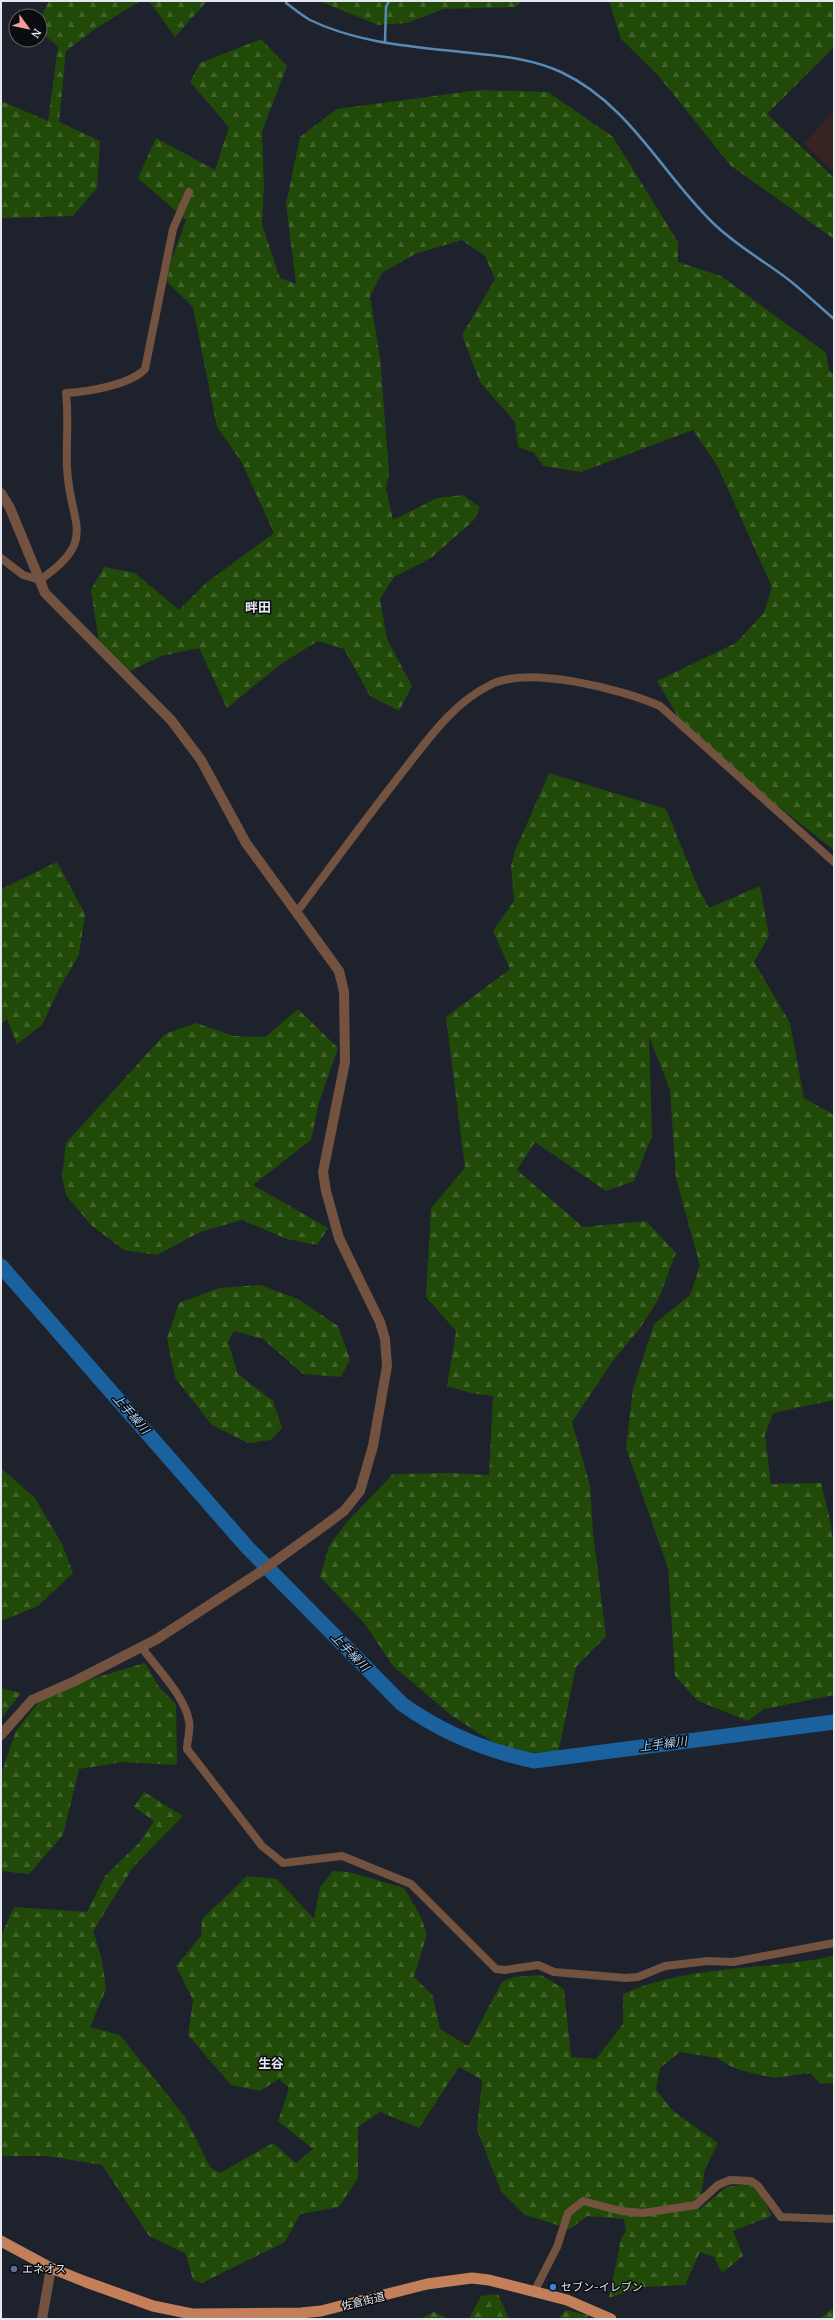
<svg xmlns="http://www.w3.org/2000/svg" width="835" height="2320" font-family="'PT Serif','Noto Sans JP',serif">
<defs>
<pattern id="forest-firs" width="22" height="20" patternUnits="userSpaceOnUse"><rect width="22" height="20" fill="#214908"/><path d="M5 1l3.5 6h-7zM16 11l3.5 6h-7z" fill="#41632c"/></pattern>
</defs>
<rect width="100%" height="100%" fill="#1e222d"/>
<!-- industrial -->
<path fill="#372421" d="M834 110V172L804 144Z"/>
<!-- forest -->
<g fill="url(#forest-firs)">
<path d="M49 1H140L92 31 66 51 59 122 100 141 97 188 73 216 1 218V101L48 121 58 46 40 32V20Z"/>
<path d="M149 1H207L175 37Z"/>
<path d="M319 1H521L516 7 443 9 407 23 378 25Z"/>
<path d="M609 1H834V47L767 114 834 178V239L731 166 657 74 621 39Z"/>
<path d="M261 39 287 66 262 131 264 186 262 225 280 278 296 284 286 204 300 137 337 109 479 90 548 92 613 137 678 242V262L721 276 826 353 829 370 834 375V850L690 737 657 681 736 643 764 613 772 587 718 467 693 430 581 472 543 466 534 453 518 447 515 422 480 382 462 335 495 279 485 256 462 240 415 254 382 273 370 296 380 358 389 472 386 489 393 520 437 498 463 495 480 507 474 520 431 558 394 577 380 599 387 639 412 686 399 711 370 696 344 649 318 641 281 664 227 708 199 648 161 656 130 671 107 659 100 649 91 590 104 567 135 573 179 610 206 583 274 533 241 461 217 427 193 307 167 282 171 261 186 220 138 178 156 138 215 170 229 127 190 82 200 63Z"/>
<path d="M549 773 666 809 698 887 709 908 760 886 769 936 754 962 790 1023 804 1098 834 1115V1400L773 1413 765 1435 771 1484 821 1483 831 1524 834 1549V1695L764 1709 748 1721 698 1701 675 1676 668 1568 626 1448 633 1389 654 1324 690 1295 700 1266 676 1178 670 1090 649 1036 652 1136 634 1181 606 1191 535 1142 517 1170 583 1227 646 1221 676 1253 658 1300 640 1328 612 1362 572 1422 590 1485 593 1533 606 1636 576 1667 558 1753 509 1752 452 1716 393 1666 365 1624 320 1577 329 1546 347 1522 393 1474 452 1473 489 1475 493 1396 471 1393 447 1386 456 1331 426 1297 431 1208 465 1168 446 1017 510 969 493 931 514 901 511 866 515 851Z"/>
<path d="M57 862 85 914 79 955 60 987 42 1025 17 1044 7 1019 1 1024V889Z"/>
<path d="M298 1009 338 1048 319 1102 311 1140 253 1185 328 1228 317 1245 287 1239 242 1220 200 1232 157 1255 124 1250 92 1226 66 1195 62 1176 66 1143 165 1034 196 1023 234 1036 265 1037Z"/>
<path d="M260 1285 298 1299 338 1326 350 1359 341 1377 303 1374 263 1339 234 1331 228 1342 238 1374 273 1401 282 1428 271 1440 248 1443 212 1425 175 1378 167 1338 179 1303 219 1288Z"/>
<path d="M1 1468 35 1498 62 1544 73 1573 38 1606 1 1621Z"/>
<path d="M145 1663 159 1687 176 1704 177 1765 123 1762 79 1769 63 1835 29 1874 1 1871V1774L16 1731 41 1699 91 1679Z"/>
<path d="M1 1688 21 1693 1 1719Z"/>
<path d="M144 1792 183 1816 133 1867 93 1931 102 1960 106 1989 90 2027 120 2035 185 2117 210 2167 220 2173 273 2143 296 2163 313 2149 278 2121 289 2088 279 2079 260 2091 231 2085 188 2035 193 2000 176 1966 201 1936 202 1919 247 1876 277 1879 314 1919 320 1887 333 1871 349 1872 404 1888 420 1915 427 1934 414 1977 433 1996 440 2029 468 2046 502 1982 514 1977 541 1975 564 1989 571 2057 596 2059 623 2024V1994C689 1964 764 1971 834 1956V2086L832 2083 821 2084 810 2073 774 2078 743 2071 730 2066 717 2058 680 2052 660 2068 656 2090 673 2111 718 2143 705 2169 699 2210 726 2187 749 2184 760 2193 772 2216 733 2231 743 2256 722 2273 714 2257 700 2252 685 2285 641 2287 609 2298 621 2239 626 2231 624 2219 587 2216 570 2229 525 2215 501 2191 477 2129 482 2080 459 2067 419 2128 380 2112 358 2127V2178L339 2207 300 2214 285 2242 202 2283 193 2280 186 2254 149 2236 102 2165 46 2156H1V1936L14 1907 87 1912 105 1876 139 1843 154 1821 134 1807Z"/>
<path d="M498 2294 509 2319H469L481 2296Z"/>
<path d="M831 2309 834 2311V2319H820Z"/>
<path d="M566 2310 588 2315 587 2319H558Z"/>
<path d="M434 2312 449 2319H419Z"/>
</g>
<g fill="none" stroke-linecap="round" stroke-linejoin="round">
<!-- stream -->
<g stroke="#578ab6" stroke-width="2.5">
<path d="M287 1 286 3C293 8 301 15 310 20 359 44 418 47 471 53 503 56 532 59 561 72 629 104 661 172 712 222 735 245 763 260 789 280 804 292 819 306 834 319"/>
<path d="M385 42 386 7 389 1"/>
</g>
<!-- river -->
<path stroke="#1a619d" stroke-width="15" d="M1 1266 247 1547 402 1704C441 1732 487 1751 534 1761L834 1722"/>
<!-- minor -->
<g stroke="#735240" stroke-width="8">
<path d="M1 558 23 575 40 580C100 539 69 524 67 467 66 442 69 418 66 393 87 392 130 385 145 369L173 229 189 192"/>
<path d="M296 913C332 865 367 817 404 770 429 738 454 702 492 684 530 666 622 689 660 706L834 862"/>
<path d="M142 1648C157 1668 185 1697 189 1721 191 1729 187 1740 187 1749L262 1846 283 1863 342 1856 411 1884 496 1969 505 1970 538 1965 554 1972 626 1978 638 1977 665 1966 708 1961 733 1962 834 1943"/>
<path d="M534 2292 557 2247 568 2213 583 2201 621 2211 643 2213 696 2205 718 2185 730 2180 751 2181 758 2186 781 2217 834 2219"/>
</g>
<!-- tertiary -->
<g stroke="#735240" stroke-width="10">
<path d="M1 493 10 508 45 593 171 720 201 760 246 843 339 971 344 992 345 1062 323 1172 326 1191 339 1238 380 1322 385 1339 387 1366 373 1446 360 1491 344 1511 324 1526 260 1572 157 1639 75 1681 32 1700 1 1735"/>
<path d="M42 2319 51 2268"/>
</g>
<!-- primary -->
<path stroke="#c37f59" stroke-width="11" d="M1 2241 51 2268 86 2282 153 2306 192 2314 301 2313 321 2311 427 2284 472 2278 489 2280 567 2300 611 2319"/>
</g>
<!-- markers -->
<circle fill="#5c6f8a" stroke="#0a0c10" stroke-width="1.5" cx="14" cy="2269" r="4"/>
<circle fill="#3f7fe0" stroke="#0a0c10" stroke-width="1.5" cx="553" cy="2287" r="4"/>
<g text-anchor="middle" stroke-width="3" stroke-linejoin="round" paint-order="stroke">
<!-- poi labels -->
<g font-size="11" fill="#e5e8f0" stroke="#0a0c10" text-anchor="start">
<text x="22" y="2273">エネオス</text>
<text x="561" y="2291">セブン-イレブン</text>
</g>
<!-- street labels -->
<g font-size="11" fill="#e5e8f0" stroke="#0a0c10">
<text transform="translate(363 2301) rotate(-14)" y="4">佐倉街道</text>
</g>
<!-- water labels -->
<g font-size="12" font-style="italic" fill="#abcdee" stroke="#0a0c10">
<text transform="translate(131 1414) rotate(49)" y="4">上手繰川</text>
<text transform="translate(350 1652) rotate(46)" y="4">上手繰川</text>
<text transform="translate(663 1744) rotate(-7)" y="4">上手繰川</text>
</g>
<!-- quarter labels -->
<g font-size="13" font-weight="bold" fill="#e5e8f0" stroke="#0a0c10">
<text x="258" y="612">畔田</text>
<text x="271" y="2068">生谷</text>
</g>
</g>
<!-- border -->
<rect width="835" height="2320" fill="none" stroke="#e5e8f0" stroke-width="4"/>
<!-- north arrow -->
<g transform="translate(28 28) rotate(123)"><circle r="19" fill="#0a0c10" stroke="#62646a"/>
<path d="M0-3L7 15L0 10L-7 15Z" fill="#f59b9b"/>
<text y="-6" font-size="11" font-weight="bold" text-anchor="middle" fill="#e5e8f0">N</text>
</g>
</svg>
